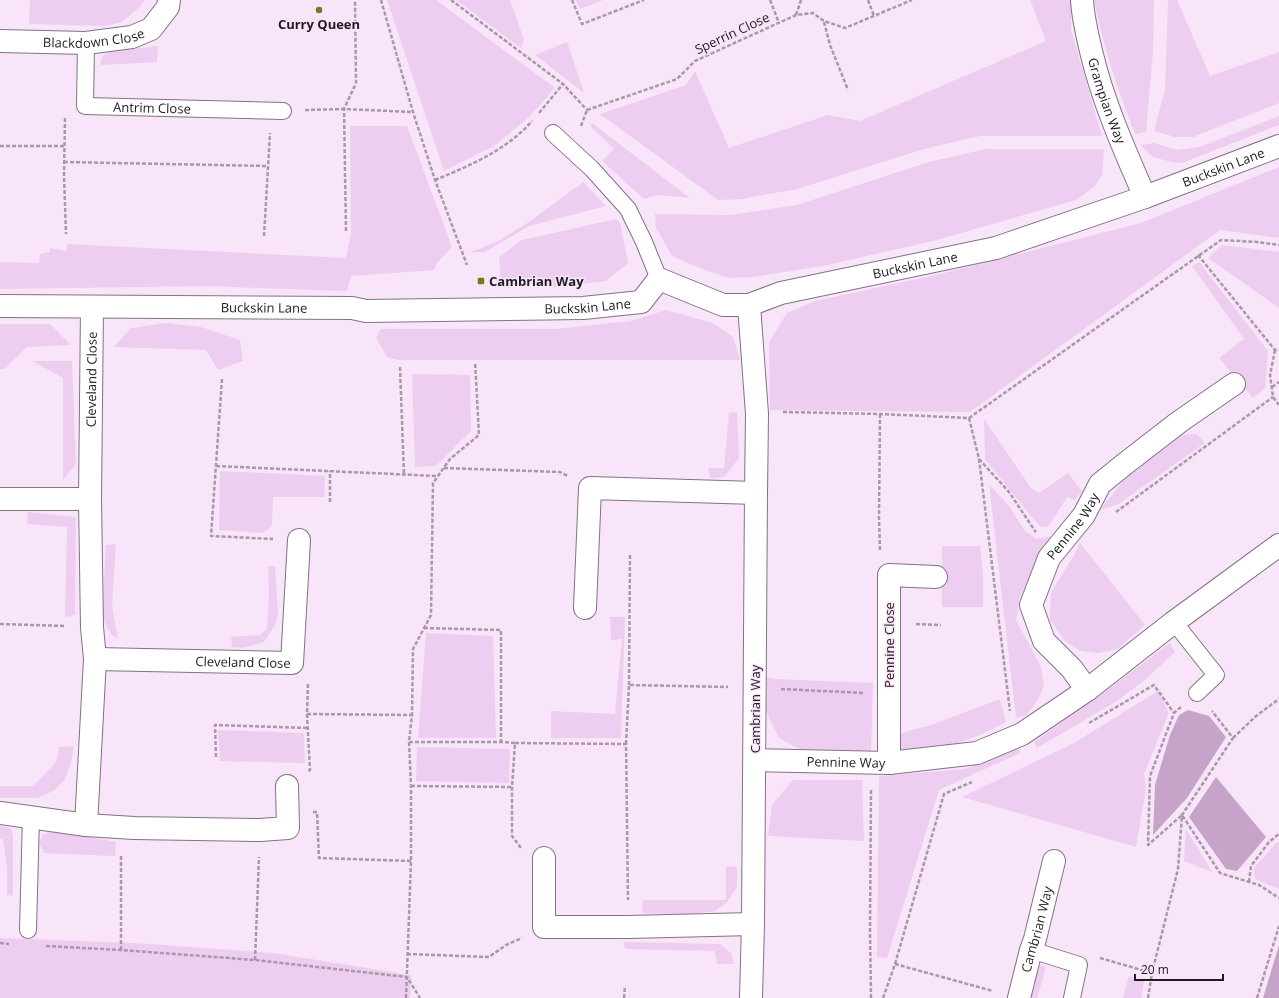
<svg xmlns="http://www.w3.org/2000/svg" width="1279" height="998" font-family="'Open Sans',sans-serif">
<rect width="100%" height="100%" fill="#f8e5f9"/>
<!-- green -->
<g fill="#edcef0">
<path d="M30 0H145L138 9 121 22 106 26 29 24Z"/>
<path d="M387 0H436L555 88 528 118 494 146 444 171Z"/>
<path d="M456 0H510L524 40 521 48Z"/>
<path d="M576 0H603L580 9Z"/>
<path d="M1030 0H1071V30L1102 136H980L924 149 797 189 741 199 718 200 600 114 686 85 695 71 729 148 828 115 860 121 1046 41Z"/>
<path d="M1094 0H1154L1153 52 1146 132 1135 134C1118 91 1103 46 1094 0Z"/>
<path d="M1168 0H1177L1210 76 1279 52V103L1193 137H1175L1154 131 1165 89Z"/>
<path d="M567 42 584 93 535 55Z"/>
<path d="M158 46 157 62 101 65C99 58 103 55 109 52Z"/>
<path d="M1279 116V125L1182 163 1171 162 1153 157 1140 145 1154 143 1177 150 1200 147Z"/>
<path d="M592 123 690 198 656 195 644 199 602 161 614 149 590 126Z"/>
<path d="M350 126H407L452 247 436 264 434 270 351 276 347 291 209 286 0 289V262L39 263 40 254 50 252V248L67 251V244L346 258 351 234Z"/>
<path d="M986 149H1104L1102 175 1094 187 1076 200 937 240 823 266 752 277 729 278 702 269 672 256 656 228 655 214 731 215 797 205 929 162Z"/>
<path d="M1279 167V238L1220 230 970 412 770 410 769 342 787 313 815 301 936 275 1141 223Z"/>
<path d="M583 182 606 206 529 226 485 252H471L500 240 529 222Z"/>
<path d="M616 219 620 223 628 263 606 281 554 287 501 281 499 257 522 240Z"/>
<path d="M1222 245 1279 252V308L1208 258Z"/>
<path d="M1199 262 1268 351 1265 388 1253 398 1219 358 1244 339 1192 266Z"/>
<path d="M666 310 713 323 733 337 740 360H398L387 357 376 338 381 329H555L631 321Z"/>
<path d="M166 323 201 327 240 340 243 361 218 370 206 350 114 347 131 328Z"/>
<path d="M0 324H50L71 345 27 347 4 369H0Z"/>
<path d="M32 361H72L76 464 63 480V378Z"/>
<path d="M412 374 470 375 471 431 436 466 415 467Z"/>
<path d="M737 412 739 458 724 477 710 478 708 468H724L729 413Z"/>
<path d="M984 419 1031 488 1039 493 1068 473 1082 491 1075 500 1067 497 1052 521 1047 527H1041L1030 515 985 459Z"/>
<path d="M1197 434 1205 443 1117 505 1100 510 1123 481 1181 435Z"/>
<path d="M220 471 325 476 324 497H273L272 524 269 529 262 533 219 530Z"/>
<path d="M989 484 1009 506 1025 531 1037 539 1051 536 1020 597 1016 620 1041 667 1044 686 1038 699 1027 715 1016 718Z"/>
<path d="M28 512 76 517 75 615 65 617 67 527 27 524Z"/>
<path d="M1080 543 1145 625 1117 649 1099 653 1081 651 1065 641 1050 620 1051 592 1073 557Z"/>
<path d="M116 544 112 605 118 639 111 634 102 618 106 545Z"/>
<path d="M942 546H980L983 573V607H942Z"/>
<path d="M268 566H275L278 614 275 625 264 642 242 648 232 647 231 637 260 635 267 629 269 594Z"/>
<path d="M610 617H625L621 738H551V711L615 714 622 639 611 640Z"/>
<path d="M426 633 493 636 496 738H418Z"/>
<path d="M1170 643 1175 652 1146 679 1117 701 1037 748 1034 742 1098 697Z"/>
<path d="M767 677 774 679 873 683 871 753 837 750 799 749 779 738 766 711Z"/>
<path d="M1158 691 1169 713 1144 774 1146 789 1136 847 962 797 1074 743Z"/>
<path d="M1000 699 1006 722 982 734 958 743 900 750 898 734 931 725Z"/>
<path d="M218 730 304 733 305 763 220 761Z"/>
<path d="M74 746 71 763 65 779 55 790 38 798H0V786H33L43 776 56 762 59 747Z"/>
<path d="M1018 746 1020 753 939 790 887 958 877 957 879 776 965 769Z"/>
<path d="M417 747 510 749 509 783 416 781Z"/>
<path d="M793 780H862L864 841 768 836 772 805Z"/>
<path d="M0 826 11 828 13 836V896L7 895V868L3 839H0Z"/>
<path d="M1186 829 1212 872 1184 861Z"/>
<path d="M54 830 116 842 115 856 44 853 39 843 43 835Z"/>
<path d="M1279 842V889L1255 879 1254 868 1275 844Z"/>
<path d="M726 867H737V887L727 902 715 911 691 914 642 913 643 900H726Z"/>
<path d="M0 938 134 943 273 953 411 975 410 998H0Z"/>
<path d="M623 942 720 944 731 953 734 964H717L715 951 625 949Z"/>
<path d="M1039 965 1046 967 1037 998H1030Z"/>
<path d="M1129 976 1144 981 1141 998H1123Z"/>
</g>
<!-- forest -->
<g fill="#c6a4c9">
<path d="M1188 710 1209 716 1226 737 1187 798 1153 835 1155 785 1170 735 1179 715Z"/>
<path d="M1216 777 1266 837 1237 871 1226 869 1189 817Z"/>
<path d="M1279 945V998H1263Z"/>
</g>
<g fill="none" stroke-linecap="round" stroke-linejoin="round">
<defs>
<g id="service">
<path id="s1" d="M86 43 85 106 283 111"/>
<path d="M553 133 592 169 628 209 644 242 659 279"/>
<path d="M1174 622 1216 675 1197 693"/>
<path d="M28 930 31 817"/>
<path d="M1031 950 1079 965 1072 998"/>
</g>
<g id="minor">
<path id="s2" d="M1082 0C1083 18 1087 34 1091 51 1103 102 1124 149 1145 197"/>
<path id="s3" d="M0 41 86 43 132 37 151 29 168 7 169 0"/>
<path d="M749 305 757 414 756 493 753 924 751 998"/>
<path d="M0 499H90"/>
<path d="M585 608 590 488 756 493"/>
<path id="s4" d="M95 659 292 663 299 540"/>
<path id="s5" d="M1087 690 1072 669 1044 641 1031 605 1049 558 1084 515 1100 484 1126 463 1179 422 1234 384"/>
<path id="s6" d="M755 760 889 763 977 753 1022 734 1087 690 1174 622 1279 545"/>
<path d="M889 763V575L936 577"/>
<path d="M0 813 86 825 134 828 260 830 288 828 287 786"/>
<path id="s7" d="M86 825 95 659 92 627 90 499 92 307"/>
<path d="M544 858V927H628L753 924"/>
<path id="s8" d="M1019 998 1031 950 1035 939 1054 861"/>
</g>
<g id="tertiary">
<path id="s9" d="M0 306 352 308 366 311 583 308 641 302 659 279 723 305H749L781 293 996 248 1145 197 1279 146"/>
</g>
</defs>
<!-- service casing -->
<use href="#service" stroke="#827284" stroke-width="18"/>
<!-- minor casing -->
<use href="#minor" stroke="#827284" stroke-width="24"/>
<!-- tertiary casing -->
<use href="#tertiary" stroke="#827284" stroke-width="24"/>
<!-- path -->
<g stroke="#a799a8" stroke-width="2.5" stroke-dasharray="4 2" stroke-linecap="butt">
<path d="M381 0 413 112 435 180 467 265"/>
<path d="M451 0 563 84 587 110"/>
<path d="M572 0 582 24 644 0"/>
<path d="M770 0 779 23"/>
<path d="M868 0 874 16"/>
<path d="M796 15 801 0"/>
<path d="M824 22 830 45 848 90"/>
<path d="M305 110 344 109 413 112"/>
<path d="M587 110 677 79 695 61 796 15 813 13 824 21 845 28 912 0"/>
<path d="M539 113 563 84"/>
<path d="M65 118 64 174 66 234"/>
<path d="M581 126 587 110"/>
<path d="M0 146H65"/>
<path d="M64 162 267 166"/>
<path d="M435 180C469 166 507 150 532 121"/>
<path d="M346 231 344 109 356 83 355 0"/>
<path d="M264 236 270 133"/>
<path d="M1198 255 1275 350H1279"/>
<path d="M1275 350 1270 375 1273 397 1279 405"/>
<path d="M400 367 404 475"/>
<path d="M222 379 211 536 273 539"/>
<path d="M1272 387 1279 382"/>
<path d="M783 412 880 414 969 418 1221 240 1257 242 1279 245"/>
<path d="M880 414 879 517 880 551"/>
<path d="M969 418 979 459 1010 711"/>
<path d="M979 459 1009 492 1035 531 1036 532"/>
<path d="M216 466 437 476"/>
<path d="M444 468 560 472 568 476"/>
<path d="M330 502V471"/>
<path d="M1116 512 1273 397"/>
<path d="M0 624 65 626"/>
<path d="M916 624 941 625"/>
<path d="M424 628 501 630V742"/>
<path d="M308 684 307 714 310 770 308 771"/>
<path d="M629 685 630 554"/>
<path d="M781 689 864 693"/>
<path d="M1181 707 1174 713 1150 776 1148 845 1182 815 1220 873 1259 885 1279 898"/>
<path d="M307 714 412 715"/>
<path d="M1089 723 1154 685 1174 713"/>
<path d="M1233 738 1256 716 1279 699"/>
<path d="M409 742H501L515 743 512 787V836L521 848"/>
<path d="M515 743 626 744 628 900"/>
<path d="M626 744 629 685 728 687"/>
<path d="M216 757 215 725 308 728"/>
<path d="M411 786 512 787"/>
<path d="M871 790 870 931 871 998"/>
<path d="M313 812H317L319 858 411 861"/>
<path d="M1249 882 1251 866 1269 842 1279 834"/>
<path d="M0 943 9 944"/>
<path d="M46 946 121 950 255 960 407 977 420 998"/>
<path d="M121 950V854"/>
<path d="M407 954 489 957 506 945 522 938"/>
<path d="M1100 958 1152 973"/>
<path d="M255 960 259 857"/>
<path d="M895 964 944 794 972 782"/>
<path d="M406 998 411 861V786L409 742 412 715 413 649 431 615 433 483 450 459 479 435 475 362"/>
<path d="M624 998 625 986"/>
<path d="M883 998 895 964 993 991"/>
<path d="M1148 998 1152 973 1178 869 1182 815 1233 738 1212 711"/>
<path d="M1257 998 1279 926"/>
</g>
<!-- service -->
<use href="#service" stroke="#fff" stroke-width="16"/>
<!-- minor -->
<use href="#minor" stroke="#fff" stroke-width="22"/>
<!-- tertiary -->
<use href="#tertiary" stroke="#fff" stroke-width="22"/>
</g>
<!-- markers -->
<g fill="#7a761b" stroke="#f8e5f9" stroke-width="1.5">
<circle cx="319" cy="10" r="4"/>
<rect x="477" y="277" width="8" height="8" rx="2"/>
</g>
<g text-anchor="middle" stroke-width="3" stroke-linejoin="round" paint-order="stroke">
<!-- poi labels -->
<g font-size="13" font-weight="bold" fill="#201a21" stroke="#f8e5f9">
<text x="319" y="29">Curry Queen</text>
<text x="489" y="286" text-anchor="start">Cambrian Way</text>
</g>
<!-- street labels -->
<g font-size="13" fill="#201a21" stroke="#f8e5f9">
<text transform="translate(732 33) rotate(-25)" y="5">Sperrin Close</text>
<text dy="5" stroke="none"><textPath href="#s3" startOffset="94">Blackdown Close</textPath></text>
<text dy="5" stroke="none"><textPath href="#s2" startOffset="104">Grampian Way</textPath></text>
<text dy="5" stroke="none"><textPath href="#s1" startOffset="130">Antrim Close</textPath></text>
<text dy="5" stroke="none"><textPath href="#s9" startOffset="1261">Buckskin Lane</textPath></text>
<text dy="5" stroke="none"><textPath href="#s9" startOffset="937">Buckskin Lane</textPath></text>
<text dy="5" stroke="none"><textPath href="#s9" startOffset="588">Buckskin Lane</textPath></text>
<text dy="5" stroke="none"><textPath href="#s9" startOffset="264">Buckskin Lane</textPath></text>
<text dy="5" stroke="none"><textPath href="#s7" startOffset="446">Cleveland Close</textPath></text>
<text dy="5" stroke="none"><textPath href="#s5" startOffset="194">Pennine Way</textPath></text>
<text transform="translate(889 645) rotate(-90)" y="5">Pennine Close</text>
<text dy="5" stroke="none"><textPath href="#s4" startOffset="148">Cleveland Close</textPath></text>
<text transform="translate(755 709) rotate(-90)" y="5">Cambrian Way</text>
<text dy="5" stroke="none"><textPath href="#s6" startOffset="91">Pennine Way</textPath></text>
<text dy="5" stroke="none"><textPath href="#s8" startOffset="71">Cambrian Way</textPath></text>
</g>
</g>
<!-- scale -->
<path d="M1135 974v6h88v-6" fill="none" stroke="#201a21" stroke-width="2"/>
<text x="1141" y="974" font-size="12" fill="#201a21" stroke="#f8e5f9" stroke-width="3" paint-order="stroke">20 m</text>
</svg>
